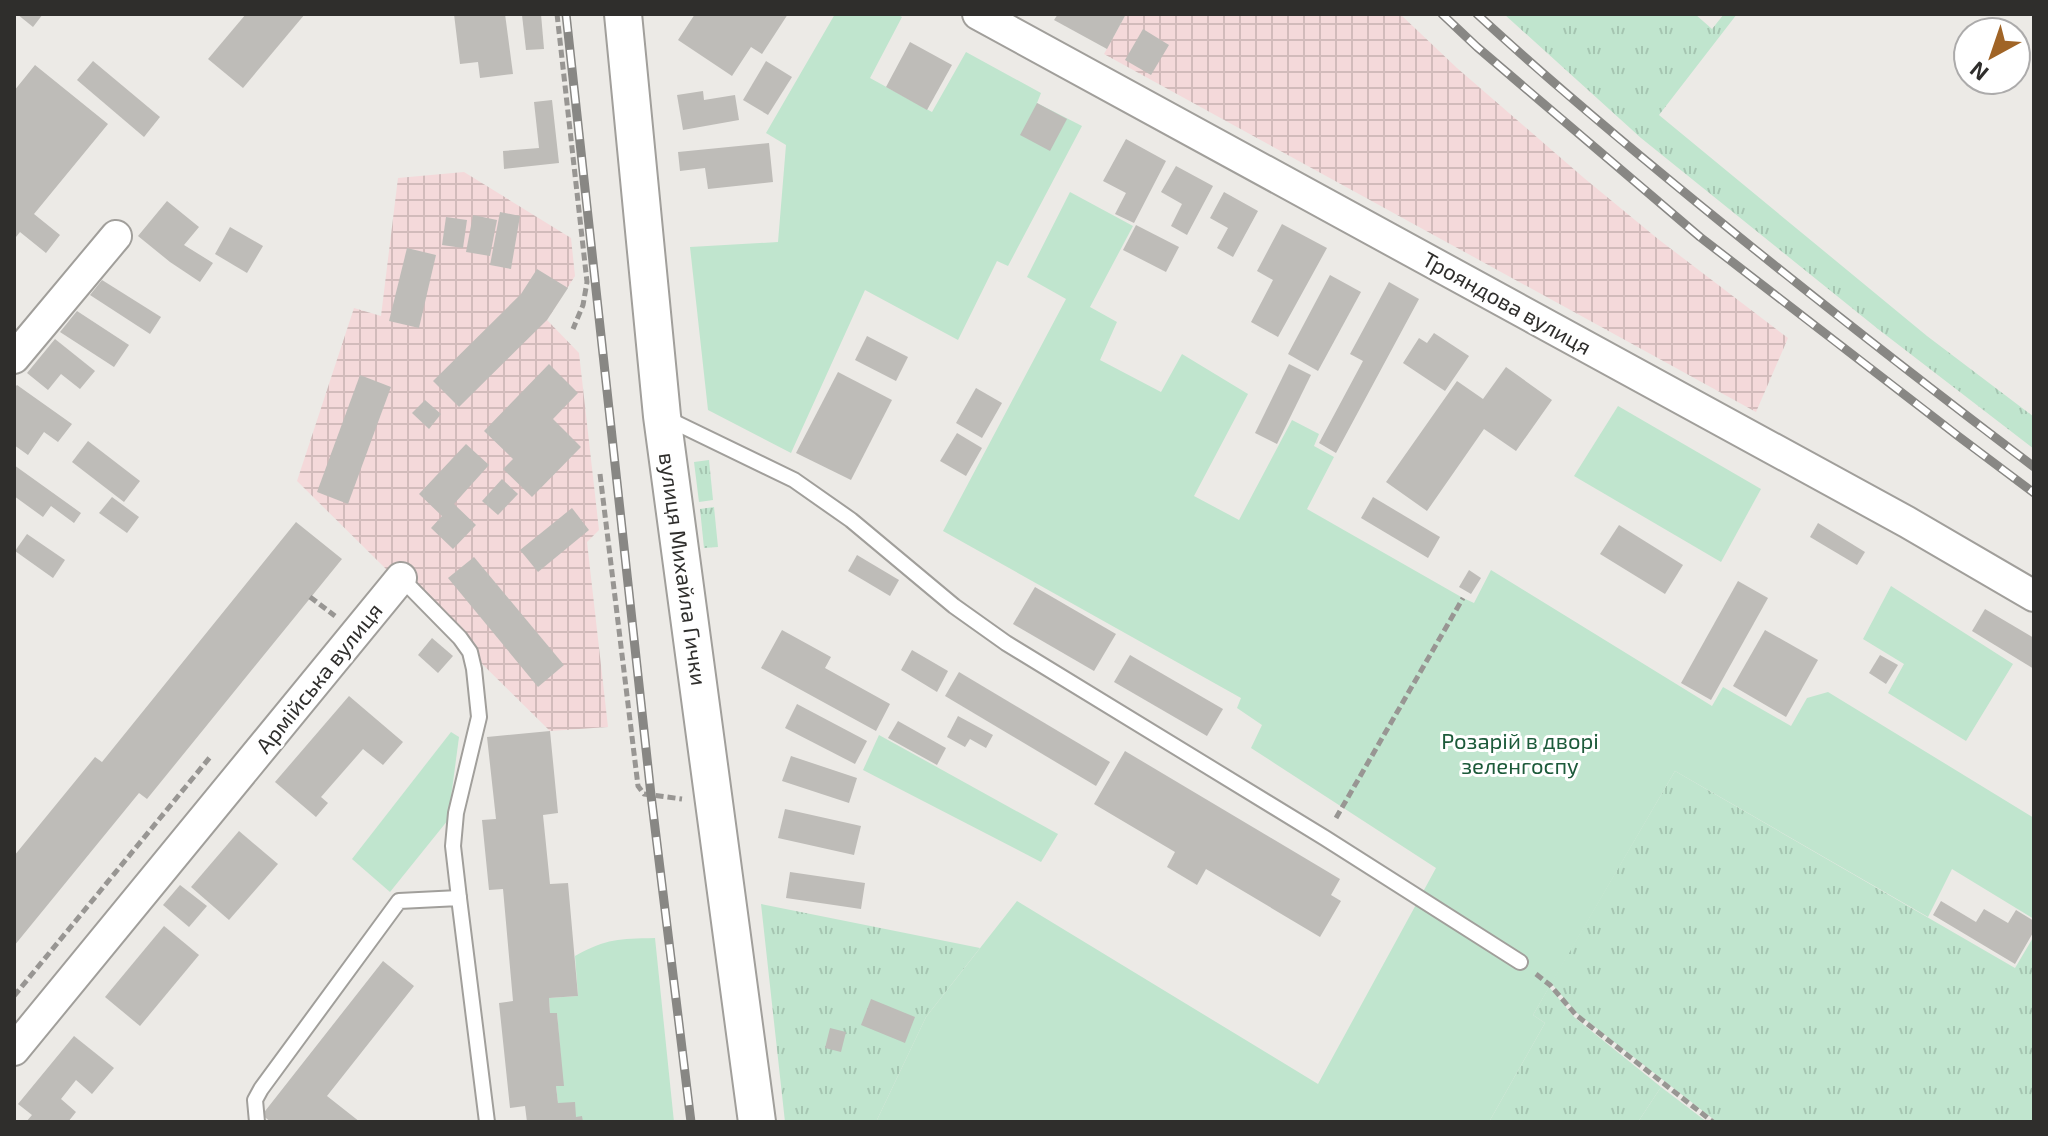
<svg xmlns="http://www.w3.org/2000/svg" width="2048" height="1136" font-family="'Exo 2',sans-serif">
<defs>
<pattern id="industrial-grid" width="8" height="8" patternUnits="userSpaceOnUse" patternTransform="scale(2)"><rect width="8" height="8" fill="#f4d9da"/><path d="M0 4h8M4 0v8" fill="none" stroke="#d2bbbb"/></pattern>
<pattern id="grass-tufts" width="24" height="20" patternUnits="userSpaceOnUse" patternTransform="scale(2)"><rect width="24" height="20" fill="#c0e5ce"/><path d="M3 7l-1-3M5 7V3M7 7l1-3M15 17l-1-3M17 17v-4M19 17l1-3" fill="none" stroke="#a5c5b1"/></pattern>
</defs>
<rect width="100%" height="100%" fill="#eceae6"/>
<!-- industrial -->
<g fill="url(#industrial-grid)">
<path d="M1126 14H1400L1457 68 1584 178 1658 239 1788 338 1756 412 1104 54Z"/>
<path d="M464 172 571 238 575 276 547 320 579 353 599 530 587 542 608 727 550 731 297 481 354 308 381 316 398 178Z"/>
</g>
<!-- grass -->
<g fill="url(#grass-tufts)">
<path d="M1504 14H1695L1712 29 1724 14H1737L1659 115 1927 336 2034 417V449L1878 329 1641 138Z"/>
<path d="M709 460 713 500 699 502 694 462Z"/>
<path d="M714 507 718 547 704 548 700 509Z"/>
<path d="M1675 771 2015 968 2034 936V1118L2031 1122H1717L1577 1013 1551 983Z"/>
<path d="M761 904 980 948 926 1017 876 1122H785Z"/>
<path d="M1549 987 1574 1017 1661 1087 1638 1122H1489L1545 1023 1533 1015Z"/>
</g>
<!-- garden -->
<g fill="#c0e5ce">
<path d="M835 14H896L902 17 870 78 932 112 966 52 1041 93 1037 103 1082 126 1008 266 997 261 958 340 865 290 791 453 708 410 690 247 778 242 786 145 766 133Z"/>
<path d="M1070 192 1133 226 1090 307 1117 322 1100 360 1161 392 1182 354 1248 394 1194 496 1239 520 1292 420 1319 434 1314 446 1334 457 1307 509 1463 598 1474 603 1491 570 1712 706 1723 687 1791 726 1807 698 1828 692 2034 818V919L1952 869 1928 917 1675 771 1533 1015 1545 1023 1489 1122H876L926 1017 1017 901 1318 1084 1436 868 1251 748 1262 725 1237 708 1241 698 943 531 1066 299 1027 277Z"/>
<path d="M1618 406 1761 489 1721 562 1574 476Z"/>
<path d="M1891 586 2013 664 1966 741 1888 693 1904 664 1863 639Z"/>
<path d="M451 732 459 737 448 820 390 892 352 859Z"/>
<path d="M879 735 1058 834 1041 862 863 770Z"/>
<path d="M655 938 674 1122H583L558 1103 556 1086H563L557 1013H550L549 998 578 996 575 956C608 938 618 939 655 938Z"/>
<path d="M1661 1087 1707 1122H1638Z"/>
</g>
<!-- building -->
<g fill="#bebcb8">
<path d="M17 14H43L33 27Z"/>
<path d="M246 14H305L243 88 208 59Z"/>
<path d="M454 14H505L513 74 480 78 478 62 460 64Z"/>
<path d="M541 14 544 49 526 50 522 15Z"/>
<path d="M695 14H788L762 54 751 47 732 76 678 40Z"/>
<path d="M1058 14H1126L1107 49 1054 20Z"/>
<path d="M1143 29 1169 45 1151 75 1125 60Z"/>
<path d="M910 42 952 65 927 110 886 87Z"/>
<path d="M93 61 160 117 144 137 77 80Z"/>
<path d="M766 61 792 77 768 115 743 100Z"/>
<path d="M35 65 108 124 34 214 60 235 46 253 20 232 16 237 14 235V91Z"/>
<path d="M703 91 704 100 735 95 739 120 683 130 677 95Z"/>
<path d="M552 100 559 163 504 169 503 151 539 148 534 102Z"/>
<path d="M1037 103 1067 119 1050 151 1020 135Z"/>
<path d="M1126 139 1166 161 1134 223 1115 214 1126 193 1103 181Z"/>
<path d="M769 143 773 182 708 189 705 168 680 171 678 152Z"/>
<path d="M1176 166 1213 186 1187 235 1171 226 1182 204 1161 192Z"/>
<path d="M1224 192 1258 211 1233 257 1217 248 1228 228 1210 218Z"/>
<path d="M167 201 199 227 184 245 213 263 200 282 170 262 138 236Z"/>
<path d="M500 212 520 216 511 269 490 265Z"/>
<path d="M473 215 497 220 490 256 466 252Z"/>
<path d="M446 217 467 220 463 248 442 245Z"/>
<path d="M1282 224 1327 248 1278 337 1251 322 1273 280 1257 271Z"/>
<path d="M1136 225 1179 247 1166 272 1123 250Z"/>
<path d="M230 227 263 246 247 273 215 254Z"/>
<path d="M407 248 436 255 419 328 389 321Z"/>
<path d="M537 269 568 288 547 320 459 407 433 381 521 294Z"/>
<path d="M1330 275 1361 292 1318 371 1288 354Z"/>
<path d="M102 280 161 317 150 334 90 295Z"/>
<path d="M1389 282 1419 299 1336 453 1319 443 1363 361 1350 354Z"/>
<path d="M77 311 129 345 114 367 60 332Z"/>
<path d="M1434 333 1469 356 1445 391 1403 363 1419 338 1427 343Z"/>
<path d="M867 336 908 357 896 381 855 360Z"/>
<path d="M55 339 95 371 80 389 61 374 48 390 27 373Z"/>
<path d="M549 364 578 393 553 419 581 447 532 497 503 469 513 459 484 431Z"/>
<path d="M1289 364 1311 375 1277 444 1255 433Z"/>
<path d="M1506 367 1552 400 1516 451 1484 429 1427 511 1386 482 1457 381 1483 399Z"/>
<path d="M838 372 892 400 851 480 796 453Z"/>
<path d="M360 375 391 387 348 504 317 492Z"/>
<path d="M17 385 72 424 58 442 44 432 28 455 14 445V388Z"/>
<path d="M976 388 1002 403 982 438 956 423Z"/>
<path d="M425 400 441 414 429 429 412 413Z"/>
<path d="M957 433 982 448 966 476 940 461Z"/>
<path d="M88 441 140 481 124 502 72 462Z"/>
<path d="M466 444 489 465 454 504 476 525 453 549 431 528 442 516 419 494Z"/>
<path d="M14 465 81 513 74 523 51 506 43 517 14 496Z"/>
<path d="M502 479 518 494 498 515 482 501Z"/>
<path d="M112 497 139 517 127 533 99 513Z"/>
<path d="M1373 497 1440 537 1428 558 1361 518Z"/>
<path d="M572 508 589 530 538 572 520 550Z"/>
<path d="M296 522 342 559 147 799 139 793 14 946V856L95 757 102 762Z"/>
<path d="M1818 523 1865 552 1857 565 1810 537Z"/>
<path d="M1619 525 1683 565 1665 594 1600 554Z"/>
<path d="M27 534 65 560 53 578 15 551Z"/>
<path d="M857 555 899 580 890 596 848 571Z"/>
<path d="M474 557 564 665 538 687 448 578Z"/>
<path d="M1469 570 1481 578 1471 594 1459 587Z"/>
<path d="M1738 581 1768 598 1711 700 1681 683Z"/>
<path d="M1035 587 1116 634 1094 671 1013 624Z"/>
<path d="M1985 609 2034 638V669L1972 631Z"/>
<path d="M782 630 831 657 825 668 890 704 876 731 761 668Z"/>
<path d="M1765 630 1818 660 1786 717 1733 686Z"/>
<path d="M432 638 453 656 438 673 418 655Z"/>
<path d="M912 650 948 671 937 692 901 670Z"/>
<path d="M1130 655 1223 709 1207 736 1114 682Z"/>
<path d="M1880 655 1898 665 1886 684 1869 673Z"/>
<path d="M959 672 1110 762 1096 786 945 696Z"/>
<path d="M349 696 403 742 383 765 363 749 321 797 328 803 316 817 275 782Z"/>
<path d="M797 704 867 741 855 764 785 728Z"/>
<path d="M958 716 993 735 986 748 970 739 965 747 947 737Z"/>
<path d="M898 721 946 748 937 765 888 738Z"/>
<path d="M550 731 558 813 543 815 550 884 568 883 578 996 549 998 550 1013H557L564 1086H556L558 1103 575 1102 576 1117 582 1116 583 1122H527L525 1106 510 1108 499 1003 513 1001 503 889 489 890 482 820 496 819 487 737Z"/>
<path d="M1125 751 1340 879 1331 895 1341 901 1320 937 1206 869 1197 885 1167 867 1175 852 1094 804Z"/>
<path d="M791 756 857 778 849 803 782 781Z"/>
<path d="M785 809 861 826 854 855 778 838Z"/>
<path d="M239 831 278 864 229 920 191 887Z"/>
<path d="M790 872 865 883 861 909 786 898Z"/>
<path d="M180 885 207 906 189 927 163 905Z"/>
<path d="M1941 901 1976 922 1984 909 2008 923 2016 910 2034 921V931L2015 964 1933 915Z"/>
<path d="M164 926 199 955 140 1026 105 997Z"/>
<path d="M383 961 414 986 327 1096 360 1122H271L262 1115Z"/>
<path d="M871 999 915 1017 905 1043 861 1025Z"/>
<path d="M830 1028 846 1032 841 1052 825 1048Z"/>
<path d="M74 1036 114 1068 92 1094 76 1080 61 1099 76 1112 68 1122H26L32 1115 18 1104Z"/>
</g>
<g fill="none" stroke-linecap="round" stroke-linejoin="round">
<defs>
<g id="service">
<path d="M666 418 794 480 851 520 954 606 1006 643 1325 838 1520 962"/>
<path d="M401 578 460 638 470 652 474 669 479 717 456 813 453 846 459 898"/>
<path d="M257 1122 255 1100 261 1089 399 901 459 898 487 1122"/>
</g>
<g id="minor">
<path d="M978 14 1907 522 2034 596"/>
<path d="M14 358 116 236"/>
<path d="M14 1050 401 578"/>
</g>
<path id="tertiary" d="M623 14 662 416 757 1122"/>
</defs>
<!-- service casing -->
<use href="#service" stroke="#a19f9b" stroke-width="18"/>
<!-- minor casing -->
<use href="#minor" stroke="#a19f9b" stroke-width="34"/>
<!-- tertiary casing -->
<use href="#tertiary" stroke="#a19f9b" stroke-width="40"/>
<!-- path -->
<g stroke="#989693" stroke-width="5" stroke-dasharray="8 4" stroke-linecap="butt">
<path d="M557 14 587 282 583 305 573 329"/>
<path d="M600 474 638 786 644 794 682 799"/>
<path d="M310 597 335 616"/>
<path d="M1336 818 1463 598"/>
<path d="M1536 974 1550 985 1576 1015 1713 1122"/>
<path d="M14 996 211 756"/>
</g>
<!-- service -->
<use href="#service" stroke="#fff" stroke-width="14"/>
<!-- minor -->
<use href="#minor" stroke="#fff" stroke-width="30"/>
<!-- tertiary -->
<use href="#tertiary" stroke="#fff" stroke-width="36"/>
<defs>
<g id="rail">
<path d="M566 14 651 795 691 1122"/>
<path d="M1442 14 1477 47 1700 237 1958 436 2034 493"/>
<path d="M1477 14C1557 88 1642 158 1727 227 1828 309 1931 389 2034 467"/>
</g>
</defs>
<!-- rail casing -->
<use href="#rail" stroke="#888784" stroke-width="9"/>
<!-- rail -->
<use href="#rail" stroke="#fff" stroke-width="6" stroke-dasharray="18" stroke-linecap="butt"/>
</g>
<g text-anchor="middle" stroke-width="6" stroke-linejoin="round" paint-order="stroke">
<!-- street labels -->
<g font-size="22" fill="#2f2e2c" stroke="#fff">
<text transform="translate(1507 303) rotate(29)" y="8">Трояндова вулиця</text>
<text transform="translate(683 569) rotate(82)" y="8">вулиця Михайла Гички</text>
<text transform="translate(319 678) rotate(-51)" y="8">Армійська вулиця</text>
</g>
<!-- park labels -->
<g font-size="22" fill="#1c5a3a" stroke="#fff">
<text x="1520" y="749">Розарій в дворі<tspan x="1520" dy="25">зеленгоспу</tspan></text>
</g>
</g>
<!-- border -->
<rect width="2048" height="1136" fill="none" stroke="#2f2e2c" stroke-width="32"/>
<!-- north arrow -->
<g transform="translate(1992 56) rotate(220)"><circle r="38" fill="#ffffff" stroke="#acabab" stroke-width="2"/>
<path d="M0-6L14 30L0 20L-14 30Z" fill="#a06426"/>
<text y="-12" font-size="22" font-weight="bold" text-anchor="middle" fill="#2f2e2c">N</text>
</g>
</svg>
